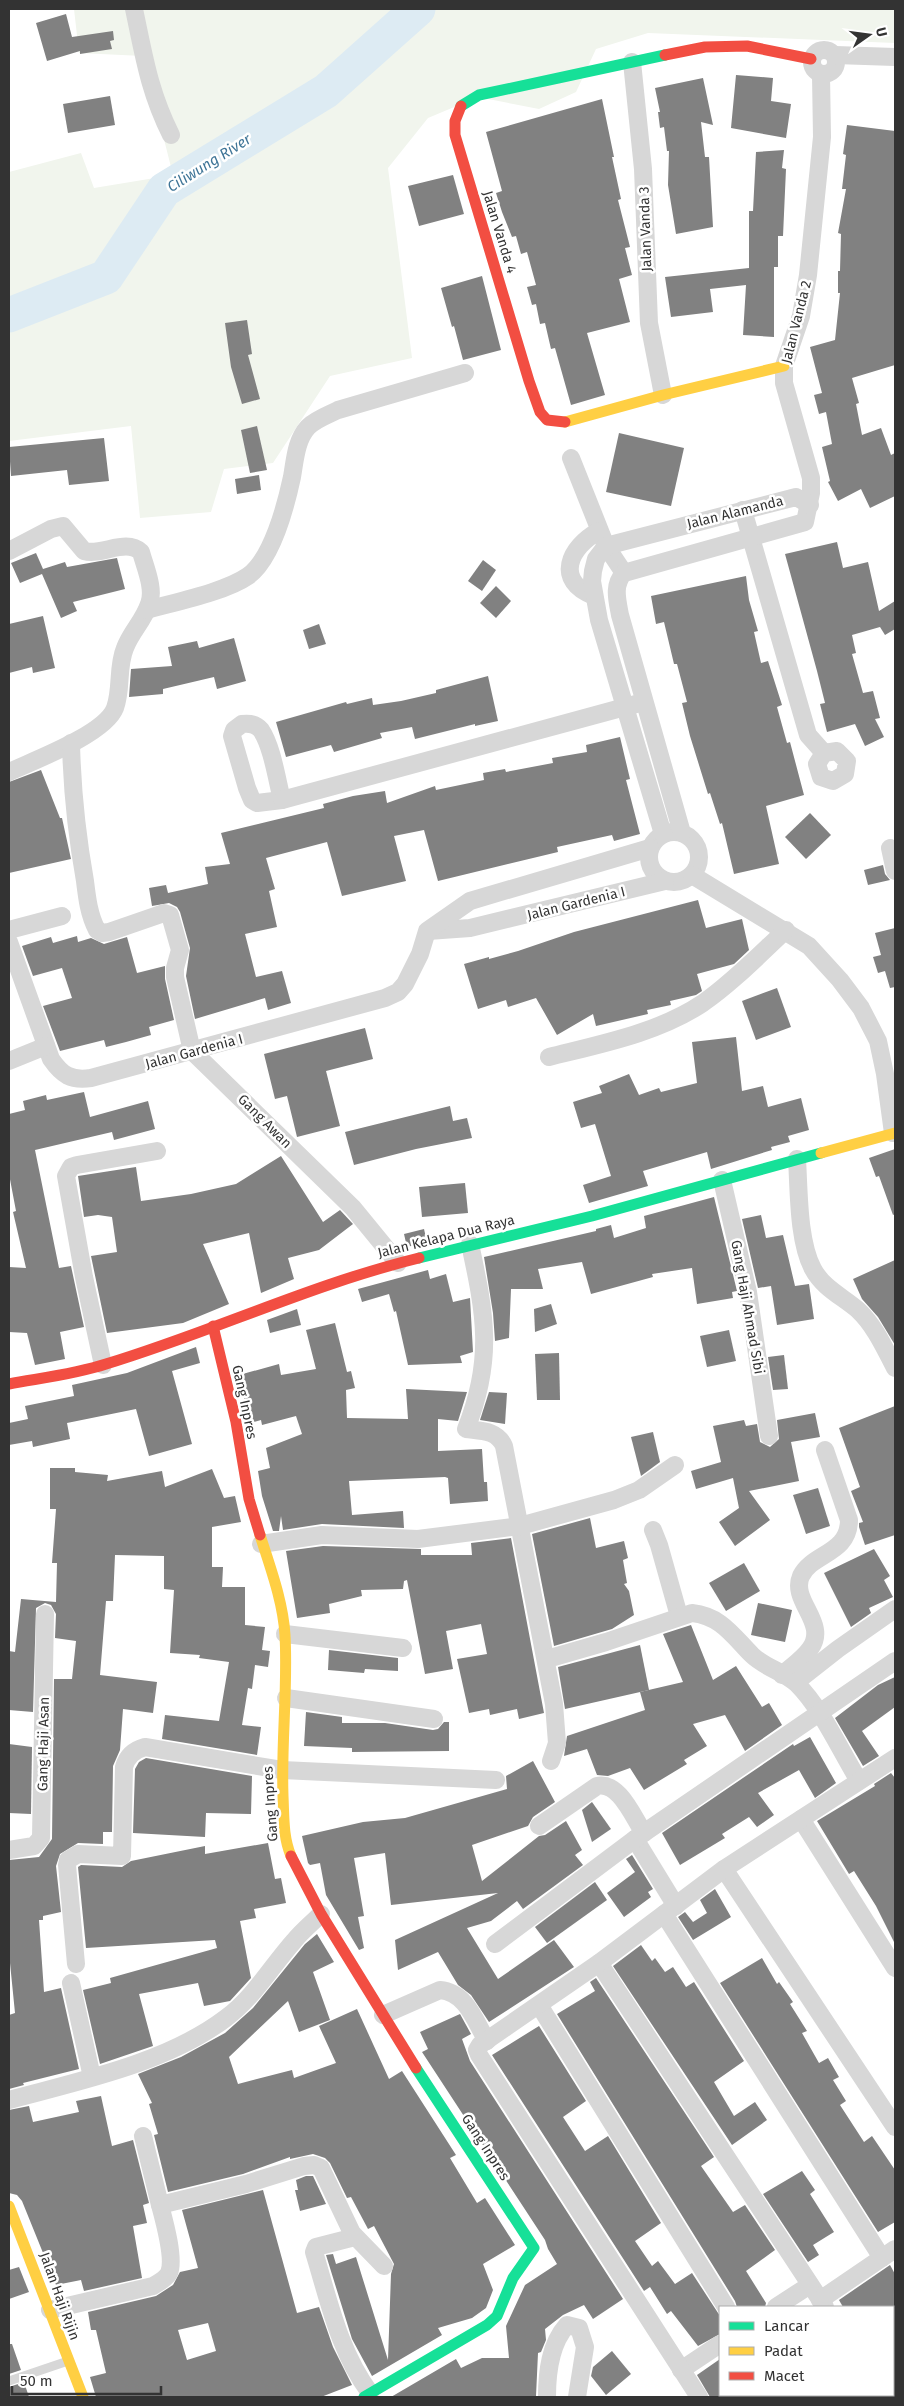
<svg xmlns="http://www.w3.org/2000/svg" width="904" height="2406" font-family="'Fira Sans',sans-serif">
<rect width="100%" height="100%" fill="#fff"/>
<!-- green -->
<path fill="#f1f5ed" d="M74 9H895V43L648 33 596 49 576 92 539 109 478 97 428 118 388 168 412 358 330 376 273 463 224 469 211 512 140 518 131 426 9 441V172L81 153 94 188 173 175 143 56 79 53Z"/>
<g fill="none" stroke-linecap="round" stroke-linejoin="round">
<!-- river -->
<path stroke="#ddebf3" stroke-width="35" d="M9 315 106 277 164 190 326 91 418 9"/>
</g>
<!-- building -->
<g fill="#818181" fill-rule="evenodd">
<path d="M66 14 72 37 113 31 114 40 110 41 112 49 80 54V51L47 61 36 23Z"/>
<path d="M736 75 773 78 771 101 791 104 786 138 731 128Z"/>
<path d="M703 78 713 125 701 122 705 157H709L713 227 676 234 668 185 669 151H667L664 127 660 128 658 112H660L655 88Z"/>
<path d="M110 96 115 125 68 133 63 104Z"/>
<path d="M602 99 614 157H612L621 199 618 200 630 247 625 248 632 275 619 279 630 322 587 333 605 395 571 405 555 348 551 349 545 323 540 324 536 304 532 305 527 287 536 285 527 252 521 254 516 236 512 237 502 212 496 193 502 191 486 132Z"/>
<path d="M847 125 895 131V365L852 378 859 403 856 404 862 435 881 428 891 455 895 453V496L870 508 861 489 838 501 828 482 830 481 822 447 832 444 826 412 819 414 814 395 822 393 810 347 835 340 840 293H838V271H840L841 234 838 233 846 189H842L846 155 843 154Z"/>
<path d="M784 150 782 168 786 169 783 236H778V267H774V337L743 335 746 285 710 289 713 312 671 317 665 277 749 268V211H753L756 152Z"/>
<path d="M453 175 464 214 419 226 408 186Z"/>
<path d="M482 276 501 350 463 360 454 326 452 327 441 288Z"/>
<path d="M247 320 252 354 248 355 260 399 242 404 231 367 225 323Z"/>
<path d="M257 426 267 470 250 473 241 430Z"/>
<path d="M619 433 684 448 671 506 606 492Z"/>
<path d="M104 438 109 481 69 485 67 470 11 476 9 447Z"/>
<path d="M259 475 261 490 237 494 235 479Z"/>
<path d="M837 542 843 568 868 562 879 611 895 601V629L885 635 880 627 852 635 856 653 852 654 863 693 873 691 880 718 875 719 884 737 865 746 855 724 827 732 820 704 825 703 817 671 785 554Z"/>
<path d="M36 553 43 569 65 562 67 567 117 558 125 589 73 602 77 611 61 618 42 574 20 583 11 563Z"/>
<path d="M483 560 496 570 482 591 468 581Z"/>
<path d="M746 576 749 600 758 631 754 632 761 663 768 661 782 705 777 707 787 743 790 742 804 795 766 806 779 864 734 874 722 823 720 824 710 793 708 794 690 736 682 703 687 702 677 664H674L664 622 656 624 651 596Z"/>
<path d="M496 586 511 601 496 618 480 603Z"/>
<path d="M43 616 55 668 33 673 32 667 9 673V624Z"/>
<path d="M319 624 326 644 309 649 303 630Z"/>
<path d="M234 638 246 681 217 689 214 677 163 689V694L129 697 131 669 172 666 168 647 197 641 199 648Z"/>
<path d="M488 676 498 721 475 726V724L415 739 412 727 380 733 382 738 334 752 331 745 286 757 276 722 346 702 347 704 372 698 373 705 401 701 436 693V690Z"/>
<path d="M620 737 630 779 626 780 640 834 614 841 612 835 557 847 558 852 438 881 424 830 394 836 406 881 342 896 327 842 266 858 275 889 269 891 277 927 245 934 256 977 282 971 291 1003 268 1010 265 998 195 1019 186 976 190 948 180 912 177 907 169 903 152 906 149 888 166 885 168 893 208 884 205 867 230 864 221 833 324 808 323 804 353 796 385 791 387 803 435 786 436 790 484 780 483 773 505 769 506 772 553 763 552 758 587 752 586 745Z"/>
<path d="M41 770 60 818H62L71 859 9 873V782Z"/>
<path d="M810 813 831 835 806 859 785 837Z"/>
<path d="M883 865 885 874 890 880 868 885 864 870Z"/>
<path d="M698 900 706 928 742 919 749 950 734 964 697 974 702 991 696 995 670 1001 671 1005 647 1010 648 1014 596 1026 593 1014 557 1035 536 998 508 1007 506 1000 478 1009 464 964 489 957V959L518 951 574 932Z"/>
<path d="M895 928V987L890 988 885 971 878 973 873 957 881 955 875 933Z"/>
<path d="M77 936 78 942 91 938 104 944 127 937 137 973 165 966V979L174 1020 149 1027 151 1035 126 1042 106 1047 104 1040 60 1051 43 1006 72 998 62 968 33 976 22 946 51 937 53 943Z"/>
<path d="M777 988 791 1027 756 1040 742 1001Z"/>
<path d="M365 1028 373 1059 326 1071 340 1126 297 1137 287 1096 275 1099 264 1054Z"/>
<path d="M736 1037 742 1091 763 1086 768 1107 801 1098 809 1130 788 1136 790 1142 771 1147 772 1150 711 1169 707 1152 643 1171 648 1186 589 1203 583 1185 611 1176 595 1124 581 1128 573 1102 602 1093 599 1086 629 1074 639 1095 659 1088 661 1092 697 1083 692 1042Z"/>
<path d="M84 1092 90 1117 148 1101 155 1129 114 1140 112 1132 35 1150 59 1268 71 1266 84 1327 60 1332 65 1359 35 1365 27 1333 9 1332V1267L26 1268 13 1212 16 1211 9 1174V1114L25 1110 23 1101 46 1095 47 1100Z"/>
<path d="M450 1106 453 1121 467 1118 472 1138 416 1149 354 1165 345 1132Z"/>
<path d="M895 1149V1214L893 1215 879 1176 876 1177 869 1158Z"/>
<path d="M281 1156 323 1222 340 1210 353 1224 319 1250 288 1258 294 1279 261 1293 249 1233 203 1244 229 1304 183 1323 107 1333 91 1256 117 1252 112 1217 98 1215 84 1217 78 1176 136 1167 141 1201 191 1194 236 1184Z"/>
<path d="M465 1183 468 1213 422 1217 419 1187Z"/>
<path d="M714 1197 737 1291 732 1292 733 1298 697 1304 692 1268 652 1274 653 1277 591 1294 582 1262 538 1269 543 1289H511L509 1338 495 1341 493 1313 484 1257 596 1231V1229L611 1225 614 1238 646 1228 644 1216Z"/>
<path d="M761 1215 766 1238 783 1235 795 1286 809 1284 814 1319 777 1325 771 1286 758 1288 742 1219Z"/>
<path d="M424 1229 427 1242 407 1247 404 1234Z"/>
<path d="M895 1260V1345L878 1317 862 1299 853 1279Z"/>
<path d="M428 1270 430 1279 446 1274 453 1302 470 1298 473 1352 460 1356 462 1363 408 1365 396 1311 394 1312 389 1294 362 1302 358 1289Z"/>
<path d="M551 1304 557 1324 535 1332 534 1309Z"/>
<path d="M297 1309 301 1325 270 1333 267 1320Z"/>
<path d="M335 1323 347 1372 351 1371 355 1388 346 1390 347 1418 408 1419 406 1389 467 1392 458 1421 438 1419V1451L482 1449 484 1482H487L488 1501 450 1504 448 1478 445 1477 349 1481 352 1515 403 1511 404 1528 322 1524 283 1530 281 1516 279 1531H273L262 1496 258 1471 270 1468 266 1448 302 1434 296 1416 262 1425 261 1420 250 1423 239 1375 279 1364 281 1375 316 1369 306 1330Z"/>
<path d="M729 1330 736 1361 707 1367 700 1336Z"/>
<path d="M196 1347 200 1363 172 1371 192 1444 149 1456 136 1409 67 1423 70 1439 33 1447 32 1441 9 1445V1423L28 1419 25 1406 74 1396 72 1385 127 1373Z"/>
<path d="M559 1353 560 1400H537L535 1354Z"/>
<path d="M784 1355 788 1389 773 1390 768 1357Z"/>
<path d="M489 1392 507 1393 505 1424 480 1420Z"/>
<path d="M895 1406V1535L865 1545 859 1527V1523L863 1522 851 1491 860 1487 839 1428Z"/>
<path d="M815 1413 820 1437 791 1442 799 1481 749 1491 770 1520 735 1546 719 1522 739 1508 733 1478 696 1489 691 1471 721 1462 713 1426 744 1420 746 1426 757 1424 760 1442 770 1447 779 1439 777 1420Z"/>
<path d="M653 1432 660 1462 641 1476 631 1437Z"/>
<path d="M50 1468H75V1472L108 1475 107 1481 162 1471 165 1487 212 1469 224 1498 235 1496 241 1522 212 1527V1567H223L222 1587H245V1625L265 1627 262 1650 270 1651 268 1667 255 1665 252 1689 248 1688 242 1725 261 1727 257 1755 162 1739 165 1715 219 1721 229 1662 199 1658 200 1655 170 1653 174 1590 164 1589V1556L115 1555 113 1601H106L100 1675 157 1682 153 1713 123 1709 120 1750 113 1766 112 1832H103V1844L78 1843 60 1854 56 1866 61 1912 43 1916V1920H39L44 1992 61 1988 79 2069 23 2083 24 2085 9 2089V2015L15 2013 9 1953V1860L39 1857 52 1839 54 1679H72L76 1641 55 1638 56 1614 51 1605 45 1603 36 1608 33 1712 9 1710V1651L15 1652 21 1599 56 1602 57 1563H52L56 1509H50Z"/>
<path d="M818 1488 830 1526 806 1534 793 1495Z"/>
<path d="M590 1518 596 1548 624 1541 628 1558 623 1560 627 1583 624 1584 629 1591 634 1615 612 1629 554 1646 532 1534Z"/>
<path d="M511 1538 544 1713 519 1719 517 1709 490 1715 489 1709 469 1713 457 1659 487 1654 481 1624 446 1631 453 1669 425 1674 407 1580 404 1581 403 1589 361 1590 362 1596 329 1604 330 1613 297 1618 286 1551 323 1546 421 1549V1555H472L471 1543Z"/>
<path d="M874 1549 890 1576 884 1580 893 1597 869 1608 871 1613 851 1627 824 1573Z"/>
<path d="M744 1563 760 1591 726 1611 709 1583Z"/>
<path d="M758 1603 792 1610 785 1642 751 1635Z"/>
<path d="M691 1625 713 1680 736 1666 762 1707 769 1703 782 1725 745 1751 725 1715 693 1724 707 1746 684 1760 687 1764 644 1790 630 1768 608 1776 597 1775 587 1749 564 1756 567 1736 645 1710 640 1692 683 1682 663 1634Z"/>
<path d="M640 1645 649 1690 565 1709 558 1667Z"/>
<path d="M329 1650 398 1658V1671L365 1669 364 1673 328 1670Z"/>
<path d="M895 1677V1707L862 1731 879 1756 863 1766 835 1718 878 1685Z"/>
<path d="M306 1712 342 1717V1723H385L433 1730 438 1729 444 1722H449V1751L352 1752V1748L304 1746Z"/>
<path d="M810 1737 836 1783 815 1798 799 1770 758 1793 774 1815 757 1827 749 1817 722 1834 725 1838 680 1865 662 1833 793 1744 794 1746Z"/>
<path d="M9 1744 32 1747 31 1814 9 1813Z"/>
<path d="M146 1758 252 1776 251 1814 206 1813 205 1837 133 1833 135 1769 139 1762Z"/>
<path d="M533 1761 555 1802 533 1817 528 1826 472 1845 482 1881 539 1836 545 1835 566 1821 582 1850 575 1855 583 1865 523 1909 517 1901 491 1921 467 1928 498 1979 554 1940 574 1967 489 2022 471 1995 458 1985 438 1952 398 1970 395 1940 498 1893 391 1905 385 1853 354 1858 364 1916 358 1917 364 1948 359 1950 326 1895 320 1863 310 1865 308 1863 302 1836 363 1822 405 1818 507 1789 506 1776Z"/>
<path d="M891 1773 895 1778V1944L876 1906 854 1871 849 1874 817 1821 875 1786 874 1784Z"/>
<path d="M592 1802 611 1829 592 1842 582 1810Z"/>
<path d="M268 1843 275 1879 281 1878 286 1903 254 1909 256 1918 240 1921 251 1978 230 2001 204 2006 198 1983 139 1994 153 2046 100 2064 83 1990 111 1983 110 1978 217 1948 215 1940 86 1948 78 1867 81 1865 122 1867 131 1861 205 1846V1854Z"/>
<path d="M632 1855 653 1889 648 1892 651 1897 624 1917 607 1893 635 1872 626 1859Z"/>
<path d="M595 1882 607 1900 547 1943 535 1927Z"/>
<path d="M715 1889 731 1917 693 1940 678 1917 685 1912 693 1922 707 1913 700 1900Z"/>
<path d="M317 1934 334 1962 313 1972 330 2020 299 2032 288 2001 229 2057 238 2084 292 2070 294 2078 336 2063 319 2026 357 2009 389 2079 402 2071 456 2155 450 2158 477 2203 485 2198 515 2245 483 2264 493 2290 486 2308 472 2318 438 2328 442 2335 372 2376 352 2339 326 2255 333 2254 336 2264 356 2257 388 2360 391 2274 394 2264 374 2226 368 2229 351 2197 347 2198 330 2163 325 2158 313 2154 290 2159V2157L243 2174 168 2192 154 2135 158 2134 149 2104 152 2103 138 2074 181 2057 225 2033 253 2008 305 1944Z"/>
<path d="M641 1945 652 1961 655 1958 665 1972 673 1967 686 1987 694 1982 744 2061 714 2082 734 2116 755 2102 767 2120 732 2145 613 1966Z"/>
<path d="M762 1958 777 1984 779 1982 793 2002 790 2004 807 2031 802 2033 819 2063 828 2058 839 2077 833 2080 846 2101 840 2105 864 2142 872 2136 895 2170V2222L878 2232 720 1983Z"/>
<path d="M596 1978 714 2157 701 2166 733 2212 745 2205 775 2250 746 2271 766 2303 765 2307H737L735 2301 557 2014 595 1991 590 1982Z"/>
<path d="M460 2014 471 2034 462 2039 470 2061 623 2299 593 2319 584 2305 563 2315 545 2329 546 2340 541 2352 538 2353 536 2396 391 2397 456 2359 461 2368 482 2358H509L506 2326 525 2285 557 2264 548 2249 545 2240 422 2052 428 2049 420 2032Z"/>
<path d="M539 2026 586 2101 563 2117 585 2151 608 2136 661 2223 635 2241 652 2266 658 2261 675 2284 692 2273 720 2316V2334L698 2346 671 2311 667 2314 650 2287 644 2291 492 2055Z"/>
<path d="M101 2096 112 2146 133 2140 149 2203 143 2205 147 2223 133 2226 142 2278 84 2291 81 2280 56 2285 22 2201 17 2195 9 2193V2110L29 2106 33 2122 79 2112 76 2101Z"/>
<path d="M802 2171 815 2190 810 2194 834 2232 813 2245 819 2255 808 2262 763 2194Z"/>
<path d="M306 2176H313L326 2204 300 2211 295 2190H298L296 2180Z"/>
<path d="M263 2190 297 2313 319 2307 333 2347 352 2385 321 2397H96L90 2377 106 2373 96 2330H91L88 2312 156 2296 173 2285 180 2272 198 2268 182 2210ZM208 2323 216 2351 187 2360 178 2330Z"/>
<path d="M890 2265 895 2274V2307H843L839 2300Z"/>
<path d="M19 2267 29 2292 9 2299V2270Z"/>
<path d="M9 2344H12L21 2370 9 2374Z"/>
<path d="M612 2351 631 2374 606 2395 591 2376 593 2367Z"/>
<path d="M720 2359V2397H710L697 2375Z"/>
<path d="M24 2382 29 2397H9V2387Z"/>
</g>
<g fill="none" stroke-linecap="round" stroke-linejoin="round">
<!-- lane -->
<path stroke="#d7d7d7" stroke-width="9" d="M9 2381 68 2361"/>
<!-- street -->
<g stroke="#d7d7d7" stroke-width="18">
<path d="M134 9C144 56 149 91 171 135"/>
<circle cx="824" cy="62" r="12"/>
<path d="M835 55 895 57"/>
<path d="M632 62 643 169 649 323 663 395"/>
<path d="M571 458 606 546 624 573"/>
<path d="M743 510 808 735 824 753 837 751 847 761 845 774 833 781 821 777 817 764 824 753"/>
<path d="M9 551 51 529 63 526 84 551C102 556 126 538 141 552 145 567 155 589 149 604 144 620 131 632 125 648 117 667 122 689 115 708 105 734 35 760 9 772"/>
<path d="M594 596C554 581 569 547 599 531"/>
<path d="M147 610C175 602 225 592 248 576 272 559 286 505 292 477 295 460 296 440 308 427 316 419 328 415 338 410L465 373"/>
<path d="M242 724C249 723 256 724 261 730 272 746 277 780 282 800L257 803 252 800 247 788 232 736 234 730Z"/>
<path d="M71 743C72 789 77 836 85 881 87 898 89 915 97 930L102 933 109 932 164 913 170 915 180 950 175 968V977L192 1051 353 1208 398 1263"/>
<path d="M282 800 636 704"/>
<circle cx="674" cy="857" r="25"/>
<path d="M682 833 620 615C617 599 613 585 624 573L805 522 811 493V478L784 383V366L801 316 808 275 822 137 821 75"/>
<path d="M663 834 599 620 592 581 593 571 596 559 606 546 796 497 810 505"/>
<path d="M890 848 895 871"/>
<path d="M692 875 809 946 840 980 861 1008 878 1041 885 1074 893 1133"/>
<path d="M9 930 62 916"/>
<path d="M428 931 470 928 665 881"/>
<path d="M9 942 51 1059C62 1075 71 1081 91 1078L385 998 398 992 405 984 420 954 427 931 470 901 650 848"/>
<path d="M549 1057C601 1044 658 1033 703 1003 733 982 759 955 786 930"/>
<path d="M9 1061 46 1046"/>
<path d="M797 1159C799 1191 798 1241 813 1269 823 1288 843 1297 858 1310 875 1326 885 1349 895 1368"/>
<path d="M722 1180 748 1292 769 1436"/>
<path d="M470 1244C485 1314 494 1359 466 1429 481 1431 497 1430 504 1446L554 1704 557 1743 551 1761"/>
<path d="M103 1365 84 1277 66 1176 71 1167 77 1165 157 1151"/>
<path d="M653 1530 659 1545 679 1616"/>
<path d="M261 1544 322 1535 418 1539 520 1526 614 1500 639 1490 675 1465"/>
<path d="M285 1634 403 1648"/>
<path d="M547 1659 606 1642 692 1613C721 1616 733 1636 752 1655 765 1668 785 1672 797 1684 822 1709 840 1750 859 1781"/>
<path d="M782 1675C791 1667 803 1659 810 1649 829 1623 790 1601 801 1576 812 1553 849 1554 849 1520L825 1450"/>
<path d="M796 1682 838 1649 895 1609"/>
<path d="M286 1698 434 1719"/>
<path d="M801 1819 895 1968"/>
<path d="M539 1826 597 1786C619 1781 633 1817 644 1833"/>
<path d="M635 1839 676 1906"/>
<path d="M9 1850 34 1846 41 1838 45 1614"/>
<path d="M724 1869 895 2127"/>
<path d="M664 1914 882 2258"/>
<path d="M495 1944 635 1839 895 1661"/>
<path d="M599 1963 825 2307"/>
<path d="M76 1964 67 1865 68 1860 78 1854 122 1856 124 1767C127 1756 134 1750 145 1747L282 1770 496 1780"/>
<path d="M71 1983 92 2077"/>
<path d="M539 2005 726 2307"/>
<path d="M383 2015 440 1990C466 1992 475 2021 487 2041"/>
<path d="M9 2100C79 2081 167 2063 226 2018 254 1997 271 1967 294 1941 302 1931 312 1923 321 1914"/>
<path d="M143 2136 160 2205"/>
<path d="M355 2237 316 2247 314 2252C329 2301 339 2351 370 2393"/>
<path d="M820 2300 895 2249"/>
<path d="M776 2307 810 2285"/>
<path d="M50 2310 153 2286C158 2283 166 2279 169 2273 175 2259 164 2220 160 2205L246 2184 304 2166 314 2165 321 2168 352 2233 384 2266"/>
<path d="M681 2370 720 2344"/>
<path d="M884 2395 886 2397"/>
<path d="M547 2397C547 2372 550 2344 567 2325L579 2328 585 2347 577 2397"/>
<path d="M699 2397 479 2055 477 2050 480 2045 599 1963 724 1869 895 1758"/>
</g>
<!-- fast -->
<g stroke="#16e098" stroke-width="11">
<path d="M461 106 479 95 665 55"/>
<path d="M419 1258 592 1216 821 1153"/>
<path d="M364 2397 487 2325 497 2316 513 2278 534 2248 416 2068"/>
</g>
<!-- slow -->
<g stroke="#ffcf43" stroke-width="11">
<path d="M565 422 663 395 784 366"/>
<path d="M821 1153 895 1133"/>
<path d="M260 1535C270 1567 283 1601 285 1635 288 1689 281 1742 283 1796 284 1817 283 1837 291 1856"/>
<path d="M9 2206 83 2397"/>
</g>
<!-- jam -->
<g stroke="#f24e42" stroke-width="11">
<path d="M665 55 705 47 747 46 811 59"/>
<path d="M461 106 455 121V135L529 381 540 412 547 420 565 422"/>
<path d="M213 1326 236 1422 249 1499 260 1535"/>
<path d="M9 1384C41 1378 75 1374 106 1364 212 1332 312 1284 419 1258"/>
<path d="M291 1856 321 1914 416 2068"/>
</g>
</g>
<g text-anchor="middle" stroke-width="5" stroke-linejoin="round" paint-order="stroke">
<!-- street labels -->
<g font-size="14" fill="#333" stroke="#fff">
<text transform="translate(645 229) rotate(-92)" y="5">Jalan Vanda 3</text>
<text transform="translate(500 232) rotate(73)" y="5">Jalan Vanda 4</text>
<text transform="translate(796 322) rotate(-76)" y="5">Jalan Vanda 2</text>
<text transform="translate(735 512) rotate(-14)" y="5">Jalan Alamanda</text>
<text transform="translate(576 903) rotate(-14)" y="5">Jalan Gardenia I</text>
<text transform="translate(194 1051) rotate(-15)" y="5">Jalan Gardenia I</text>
<text transform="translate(265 1121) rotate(45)" y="5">Gang Awan</text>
<text transform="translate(446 1236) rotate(-14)" y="5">Jalan Kelapa Dua Raya</text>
<text transform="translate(748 1307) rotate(80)" y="5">Gang Haji Ahmad Sibi</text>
<text transform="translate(245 1402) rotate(78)" y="5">Gang Inpres</text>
<text transform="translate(43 1744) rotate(-89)" y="5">Gang Haji Asan</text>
<text transform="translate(270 1804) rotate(-94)" y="5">Gang Inpres</text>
<text transform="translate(486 2147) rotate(57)" y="5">Gang Inpres</text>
<text transform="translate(60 2296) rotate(70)" y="5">Jalan Haji Rijin</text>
</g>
<!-- water labels -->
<g font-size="15" font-style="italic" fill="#3f7597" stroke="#fff">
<text transform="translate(209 163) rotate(-32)" y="5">Ciliwung River</text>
</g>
</g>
<!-- border -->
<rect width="904" height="2406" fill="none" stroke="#333333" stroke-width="20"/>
<!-- legend -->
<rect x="719" y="2306" width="175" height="90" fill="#ffffff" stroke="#adadad"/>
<rect x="729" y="2322" width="25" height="8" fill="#16e098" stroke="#adadad"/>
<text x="764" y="2331" font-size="15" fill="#333333">Lancar</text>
<rect x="729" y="2347" width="25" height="8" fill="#ffcf43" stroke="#adadad"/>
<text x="764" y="2356" font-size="15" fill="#333333">Padat</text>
<rect x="729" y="2372" width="25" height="8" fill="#f24e42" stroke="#adadad"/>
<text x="764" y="2381" font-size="15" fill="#333333">Macet</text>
<!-- north arrow -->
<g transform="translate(869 35) rotate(76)" stroke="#ffffff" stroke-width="4" paint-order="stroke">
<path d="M0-4L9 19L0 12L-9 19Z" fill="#333333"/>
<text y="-8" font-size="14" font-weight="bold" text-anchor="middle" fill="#333333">U</text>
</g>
<!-- scale -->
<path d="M12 2386v8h149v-8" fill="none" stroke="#333333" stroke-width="2.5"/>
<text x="20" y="2386" font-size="15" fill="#333333" stroke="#ffffff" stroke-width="4" paint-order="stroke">50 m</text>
</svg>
